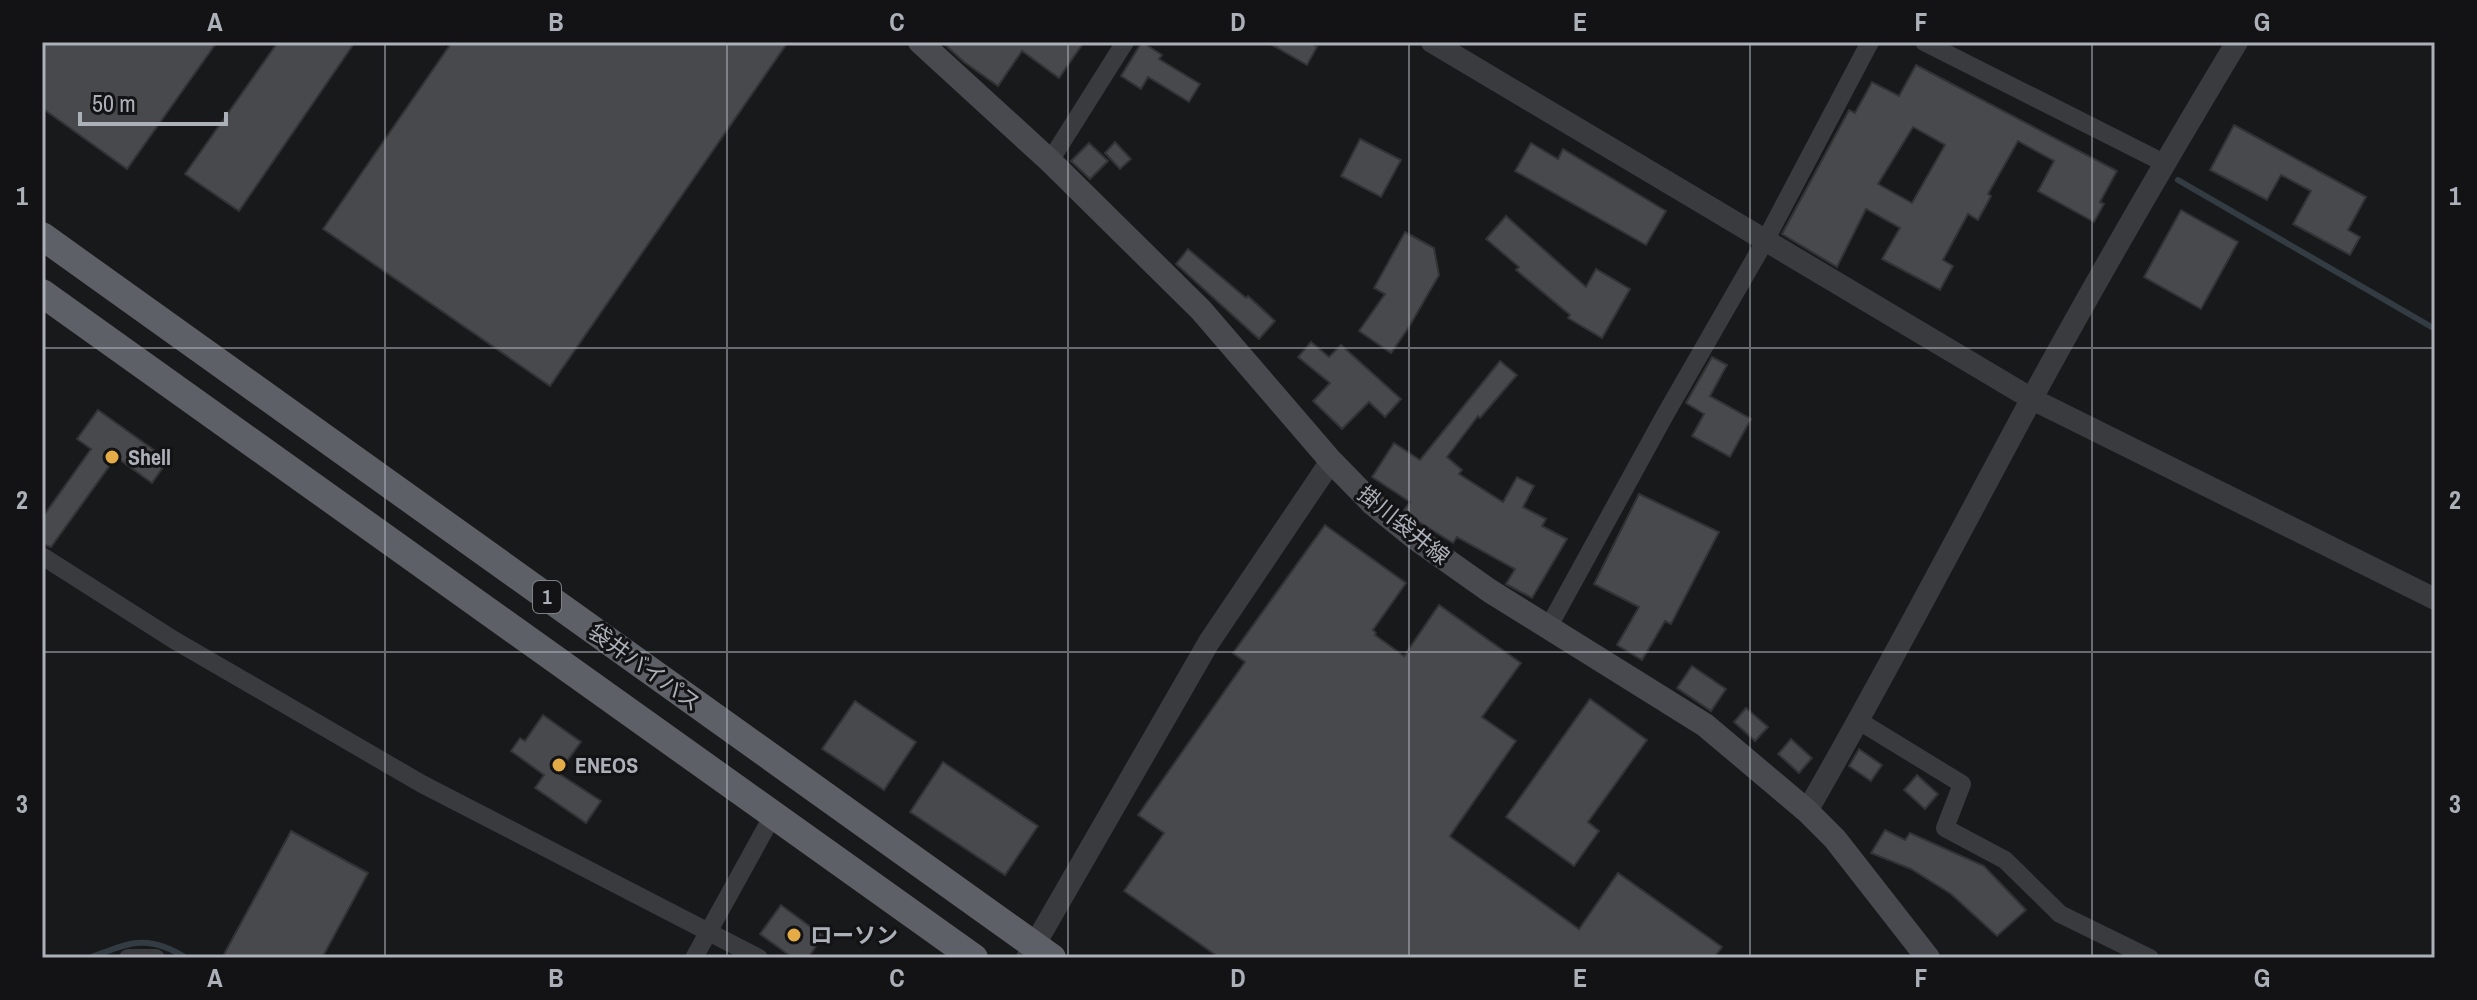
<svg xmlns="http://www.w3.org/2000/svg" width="2477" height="1000" font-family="'Archivo Narrow','Noto Sans JP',sans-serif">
<rect width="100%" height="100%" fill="#18191a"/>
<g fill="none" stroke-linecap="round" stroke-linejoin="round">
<!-- stream -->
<g stroke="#323c42" stroke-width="6">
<path d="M2178 180 2435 329"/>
<path d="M89 958C129 943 147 933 186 958"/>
</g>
</g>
<!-- building -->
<g fill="#48494d" stroke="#333336" stroke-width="2" fill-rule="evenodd">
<path d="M42 42H217L127 169 42 108Z"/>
<path d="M278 42H355L239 211 185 174Z"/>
<path d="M452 42H788L550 386 323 229Z"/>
<path d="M942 42H1084L1059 78 1022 51 998 86 964 62Z"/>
<path d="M1142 42 1162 55 1159 59 1200 84 1189 102 1148 77 1141 89 1121 76Z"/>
<path d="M1267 42H1308L1317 47 1307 65Z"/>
<path d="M1916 65 2117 171 2100 202 2104 204 2094 222 2038 191 2054 161 2018 141 1988 194 1991 196 1978 220 1968 214 1943 260 1953 266 1940 290 1882 259 1900 228 1866 209 1837 267 1782 234 1849 110 1855 113 1872 82 1899 96ZM1913 127 1945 145 1912 203 1878 184Z"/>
<path d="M2234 125 2366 197 2348 230 2360 237 2350 255 2293 224 2311 191 2281 175 2267 200 2210 170Z"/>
<path d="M1360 139 1401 160 1381 197 1341 176Z"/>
<path d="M1115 142 1131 159 1120 169 1105 153Z"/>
<path d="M1089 143 1108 161 1090 179 1071 161Z"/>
<path d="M1531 143 1558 159 1563 149 1666 211 1646 245 1515 171Z"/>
<path d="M2181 210 2238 242 2201 309 2144 277Z"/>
<path d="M1506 216 1586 287 1596 269 1630 289 1602 338 1568 318 1570 315 1516 270 1519 267 1486 239Z"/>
<path d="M1405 232 1434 248 1439 275 1409 327 1391 353 1359 331 1385 294 1374 288Z"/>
<path d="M1188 249 1246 298 1248 296 1275 321 1259 339 1176 264Z"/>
<path d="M1311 342 1329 357 1341 345 1401 399 1385 417 1369 402 1342 429 1313 401 1330 383 1298 357Z"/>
<path d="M1712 357 1727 365 1710 396 1751 419 1730 457 1692 436 1704 414 1686 403Z"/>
<path d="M1500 361 1517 375 1480 418 1478 416 1447 457 1462 470 1459 474 1503 502 1517 477 1534 486 1523 507 1546 519 1542 526 1567 539 1532 598 1506 584 1515 569 1457 537 1453 543 1419 522 1404 510 1410 502 1372 477 1394 443 1420 460Z"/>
<path d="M98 410 168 460 152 483 116 457 51 547 42 544V518L91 449 77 439Z"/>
<path d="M1639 494 1719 532 1671 624 1665 621 1642 660 1617 645 1639 607 1594 584Z"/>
<path d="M1325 525 1406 583 1373 630 1376 633 1375 635 1404 656 1439 605 1521 663 1482 717 1516 741 1450 836 1452 838 1579 929 1618 873 1722 947 1714 958H1220L1124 891 1164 833 1138 815 1245 662 1233 653Z"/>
<path d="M1692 666 1726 689 1711 711 1677 688Z"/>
<path d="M1590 699 1647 740 1588 822 1599 831 1574 866 1506 817Z"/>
<path d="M855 701 916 742 884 790 822 749Z"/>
<path d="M1746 708 1768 727 1755 741 1734 722Z"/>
<path d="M543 715 581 742 558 773 601 801 586 823 535 788 544 775 511 751 520 738 525 741Z"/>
<path d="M1791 739 1812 758 1799 773 1778 754Z"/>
<path d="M1859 749 1882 765 1871 781 1849 766Z"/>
<path d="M943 762 1038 826 1005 875 910 812Z"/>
<path d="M1917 775 1938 794 1925 809 1904 790Z"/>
<path d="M1885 830 1905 840 1910 833 1984 866 2026 910 1997 936 1951 894 1911 869 1871 853Z"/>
<path d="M291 831 368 873 322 958H222Z"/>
<path d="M781 905 823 936 808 958H793L760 934Z"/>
</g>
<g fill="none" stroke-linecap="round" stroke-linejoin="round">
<!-- minor -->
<g stroke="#3a3b3f" stroke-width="18">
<path d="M1924 42 2164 163"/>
<path d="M1050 161 1125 42"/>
<path d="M42 556 174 640 422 784 759 958"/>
<path d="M1548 628 1665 415 1765 241 1870 42"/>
<path d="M1859 721 1962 784 1945 828 2005 860 2060 914 2150 958"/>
<path d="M128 958H156"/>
<path d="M694 958 773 815"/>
</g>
<!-- tertiary -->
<g stroke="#3a3b3f" stroke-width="22">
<path d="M1432 42 2032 399 2435 599"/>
<path d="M1807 811C1885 676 1957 537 2031 400 2097 279 2166 160 2237 42"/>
<path d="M1027 958 1209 642 1331 461"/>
</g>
<!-- secondary -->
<path stroke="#484a4f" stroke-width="24" d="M920 42 1050 161 1201 310 1331 461 1373 504 1415 538 1490 591 1705 725 1807 811 1835 839 1928 958"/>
<!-- trunk -->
<g stroke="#5e6067" stroke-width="28">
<path d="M42 236 1052 958"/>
<path d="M42 293 974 958"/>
</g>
</g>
<!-- grid -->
<path fill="none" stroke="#acb0b9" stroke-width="2" stroke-opacity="0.55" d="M385 42V958M727 42V958M1068 42V958M1409 42V958M1750 42V958M2092 42V958M42 348H2435M42 652H2435"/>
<!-- markers -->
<g fill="#e4ab47" stroke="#131315" stroke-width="3">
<circle cx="112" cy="457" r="8"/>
<circle cx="559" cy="765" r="8"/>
<circle cx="794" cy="935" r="8"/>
</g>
<g text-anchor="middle" stroke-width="6" stroke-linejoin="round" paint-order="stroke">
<!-- shield labels -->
<rect fill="#131315" stroke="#7e8188" stroke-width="2" x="533" y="581" width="28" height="32" rx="6"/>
<g font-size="20" font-weight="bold" fill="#acb0b9">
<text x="547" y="604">1</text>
</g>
<!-- poi labels -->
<g font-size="22" font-weight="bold" fill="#acb0b9" stroke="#131315" text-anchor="start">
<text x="128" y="465">Shell</text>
<text x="575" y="773">ENEOS</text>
<text x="810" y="943">ローソン</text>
</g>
<!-- street labels -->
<g font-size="22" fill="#acb0b9" stroke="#131315">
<text transform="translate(1404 525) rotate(39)" y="8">掛川袋井線</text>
<text transform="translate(645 667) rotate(36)" y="8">袋井バイパス</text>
</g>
</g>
<!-- border -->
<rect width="2477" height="1000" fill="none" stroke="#131315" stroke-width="88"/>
<!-- scale -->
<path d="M80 112v12h146v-12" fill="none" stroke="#acb0b9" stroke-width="4"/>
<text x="92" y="112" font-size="24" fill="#acb0b9" stroke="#131315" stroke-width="6" paint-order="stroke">50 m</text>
<rect x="44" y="44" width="2389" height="912" fill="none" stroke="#acb0b9" stroke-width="3"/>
<g font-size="26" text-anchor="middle" font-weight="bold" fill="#acb0b9">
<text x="215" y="31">A</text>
<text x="556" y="31">B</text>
<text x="897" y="31">C</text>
<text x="1238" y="31">D</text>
<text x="1580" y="31">E</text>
<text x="1921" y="31">F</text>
<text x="2262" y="31">G</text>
<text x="22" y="205">1</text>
<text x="2455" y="205">1</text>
<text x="22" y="509">2</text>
<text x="2455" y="509">2</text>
<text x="22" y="813">3</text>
<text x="2455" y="813">3</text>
<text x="215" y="987">A</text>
<text x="556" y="987">B</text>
<text x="897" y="987">C</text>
<text x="1238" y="987">D</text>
<text x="1580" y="987">E</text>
<text x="1921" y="987">F</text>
<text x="2262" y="987">G</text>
</g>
</svg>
